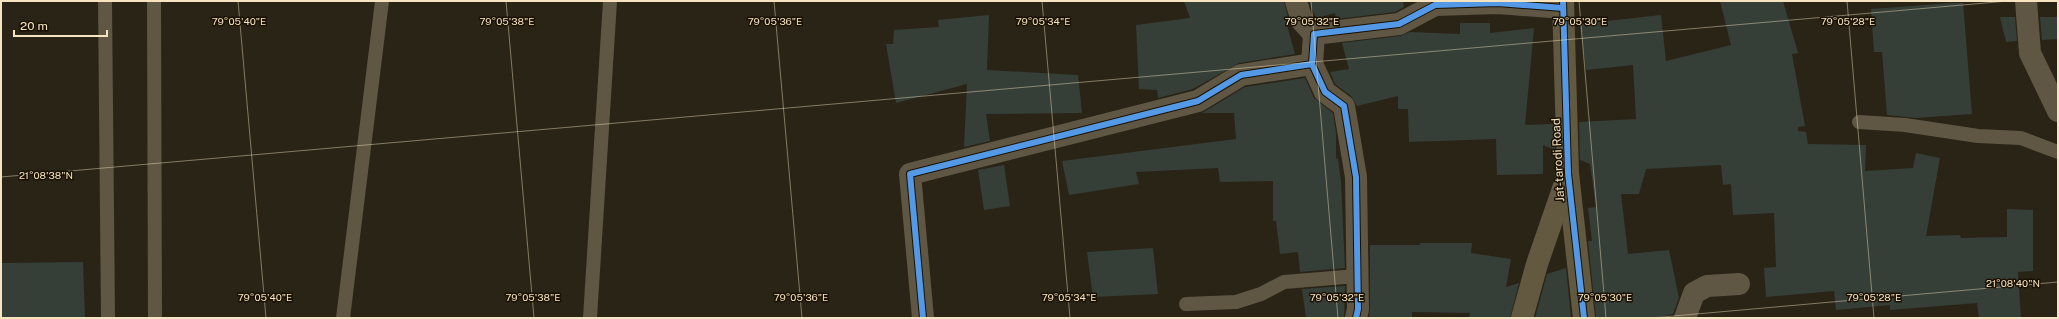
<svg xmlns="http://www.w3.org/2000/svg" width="2059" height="319" font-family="'Public Sans',sans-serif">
<rect width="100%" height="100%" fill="#2a2417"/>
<!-- building -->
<g fill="#363e38">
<path d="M1184 1H1284L1290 25H1287L1295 54 1239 63 1193 89 1158 98 1157 90 1139 89 1136 25 1190 18Z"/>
<path d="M1309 1H1403L1404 7 1395 12 1336 19 1335 13 1316 18Z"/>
<path d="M1720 1H1783L1798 53 1792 54 1805 126 1798 127V131L1806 132 1808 144 1866 145 1865 171 1913 168 1916 153 1940 158 1926 236 1960 235 1961 238 2007 237V209L2033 210V271L2018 272 2021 318H1979L1977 303 1890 310V305L1836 310 1834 291 1766 297 1764 268 1776 267 1774 213 1733 215 1731 184 1723 185 1721 165 1646 169 1639 194H1621L1628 254 1669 250 1679 298 1673 314 1654 318H1596L1588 241H1592L1588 208 1596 207 1590 164 1580 160 1579 122 1636 119 1633 65 1586 70 1580 24 1661 15 1666 61 1731 45Z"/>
<path d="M1952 3H1963L1972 114 1916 118 1887 115 1882 52H1874L1871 9Z"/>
<path d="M989 15 987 70 1078 75 1082 113 986 114 990 141 964 147 967 84 896 103 886 44H893L894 30 939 27 938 20Z"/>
<path d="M2000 17H2015L2017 41 2006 42Z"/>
<path d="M2040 17H2058V39L2042 40Z"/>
<path d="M1460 23H1490V33L1534 28 1525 125 1554 124 1555 150 1543 145V174L1497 175 1496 139 1409 142 1408 109H1398V96L1357 106 1351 96 1335 84 1330 72 1349 69 1342 43 1400 36 1410 32 1460 34Z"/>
<path d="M1305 78 1314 98 1333 113 1336 133V159L1338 158 1341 182 1345 268 1300 272 1298 252 1280 254 1276 221H1273V181L1220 182 1218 168 1136 172 1139 184 1069 195 1062 161 1236 139 1234 113H1202L1245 87Z"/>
<path d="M1004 165 1010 206 984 210 978 170Z"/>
<path d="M1420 243H1472L1471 253 1511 259 1506 287 1519 283 1510 318H1469L1470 313 1412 312V318H1369L1370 309V245H1420Z"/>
<path d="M1153 248 1158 294 1093 297 1087 252Z"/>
<path d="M83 262 85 318H1V263Z"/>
<path d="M1566 268 1571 318H1535L1547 274Z"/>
<path d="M1345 286 1344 318H1306L1302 289Z"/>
</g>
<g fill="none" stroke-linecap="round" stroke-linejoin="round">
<!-- lane -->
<g stroke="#5f5744" stroke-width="14">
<path d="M105 1 108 318"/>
<path d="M154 1 155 318"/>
<path d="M1859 122 1905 125 1978 136 2021 138 2058 152"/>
<path d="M1186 304 1236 302 1261 294 1284 282 1357 276"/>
<path d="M343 318 382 1"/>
<path d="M590 318 610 1"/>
</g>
<!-- street -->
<g stroke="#5f5744" stroke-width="22">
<path d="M1296 1 1302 21 1314 34"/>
<path d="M2026 1 2030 53 2058 111"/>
<path d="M923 318 910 174 1198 101 1241 75 1312 64"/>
<path d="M1356 318 1358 309 1356 177 1344 106 1325 92 1312 64 1314 34 1399 24 1435 5 1498 3 1563 8"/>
<path d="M1685 318 1694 293 1707 286 1739 284"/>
</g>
<!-- secondary -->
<g stroke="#635940" stroke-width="22">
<path d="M1563 1 1568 173 1584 318"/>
<path d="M1522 318 1537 264 1566 180"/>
</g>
<defs>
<g id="cycleway">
<path d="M1563 1 1568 173 1584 318"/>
<path d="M923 318 910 174 1198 101 1241 75 1312 64"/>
<path d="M1356 318 1358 309 1356 177 1344 106 1325 92 1312 64 1314 34 1399 24 1435 5 1498 3 1563 8"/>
</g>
</defs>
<!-- cycleway casing -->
<use href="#cycleway" stroke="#1a1000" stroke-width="8"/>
<!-- cycleway -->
<use href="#cycleway" stroke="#5399e6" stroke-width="6"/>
</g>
<!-- ticks -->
<path fill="none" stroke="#f5e4bf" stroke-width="1" stroke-opacity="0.45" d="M238 1 266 318M506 1 534 318M774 1 802 318M1042 1 1070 318M1311 1 1338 318M1579 1 1606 318M1847 1 1874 318M1 177 2008 1M1651 318 2058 282"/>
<g text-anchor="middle" stroke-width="3" stroke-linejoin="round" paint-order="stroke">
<!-- street labels -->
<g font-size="12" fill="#f5e4bf" stroke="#1a1000">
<text transform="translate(1558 160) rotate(-93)" y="4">Jat-tarodi Road</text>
</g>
</g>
<g font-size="10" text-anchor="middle" fill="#f5e4bf" stroke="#1a1000" stroke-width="3" stroke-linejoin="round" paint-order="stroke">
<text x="239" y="25">79°05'40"E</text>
<text x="507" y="25">79°05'38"E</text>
<text x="775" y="25">79°05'36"E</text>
<text x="1043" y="25">79°05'34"E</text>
<text x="1312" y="25">79°05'32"E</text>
<text x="1580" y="25">79°05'30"E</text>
<text x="1848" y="25">79°05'28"E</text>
<text x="46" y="179">21°08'38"N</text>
<text x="2013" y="287">21°08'40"N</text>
<text x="265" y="301">79°05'40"E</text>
<text x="533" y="301">79°05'38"E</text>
<text x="801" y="301">79°05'36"E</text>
<text x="1069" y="301">79°05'34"E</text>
<text x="1337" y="301">79°05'32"E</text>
<text x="1605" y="301">79°05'30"E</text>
<text x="1874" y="301">79°05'28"E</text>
</g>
<!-- border -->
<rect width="2059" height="319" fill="none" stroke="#f5e4bf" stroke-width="4"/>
<!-- scale -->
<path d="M14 30v6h93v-6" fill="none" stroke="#f5e4bf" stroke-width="2"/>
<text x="20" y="30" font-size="12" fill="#f5e4bf" stroke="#1a1000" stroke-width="3" paint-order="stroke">20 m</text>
</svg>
